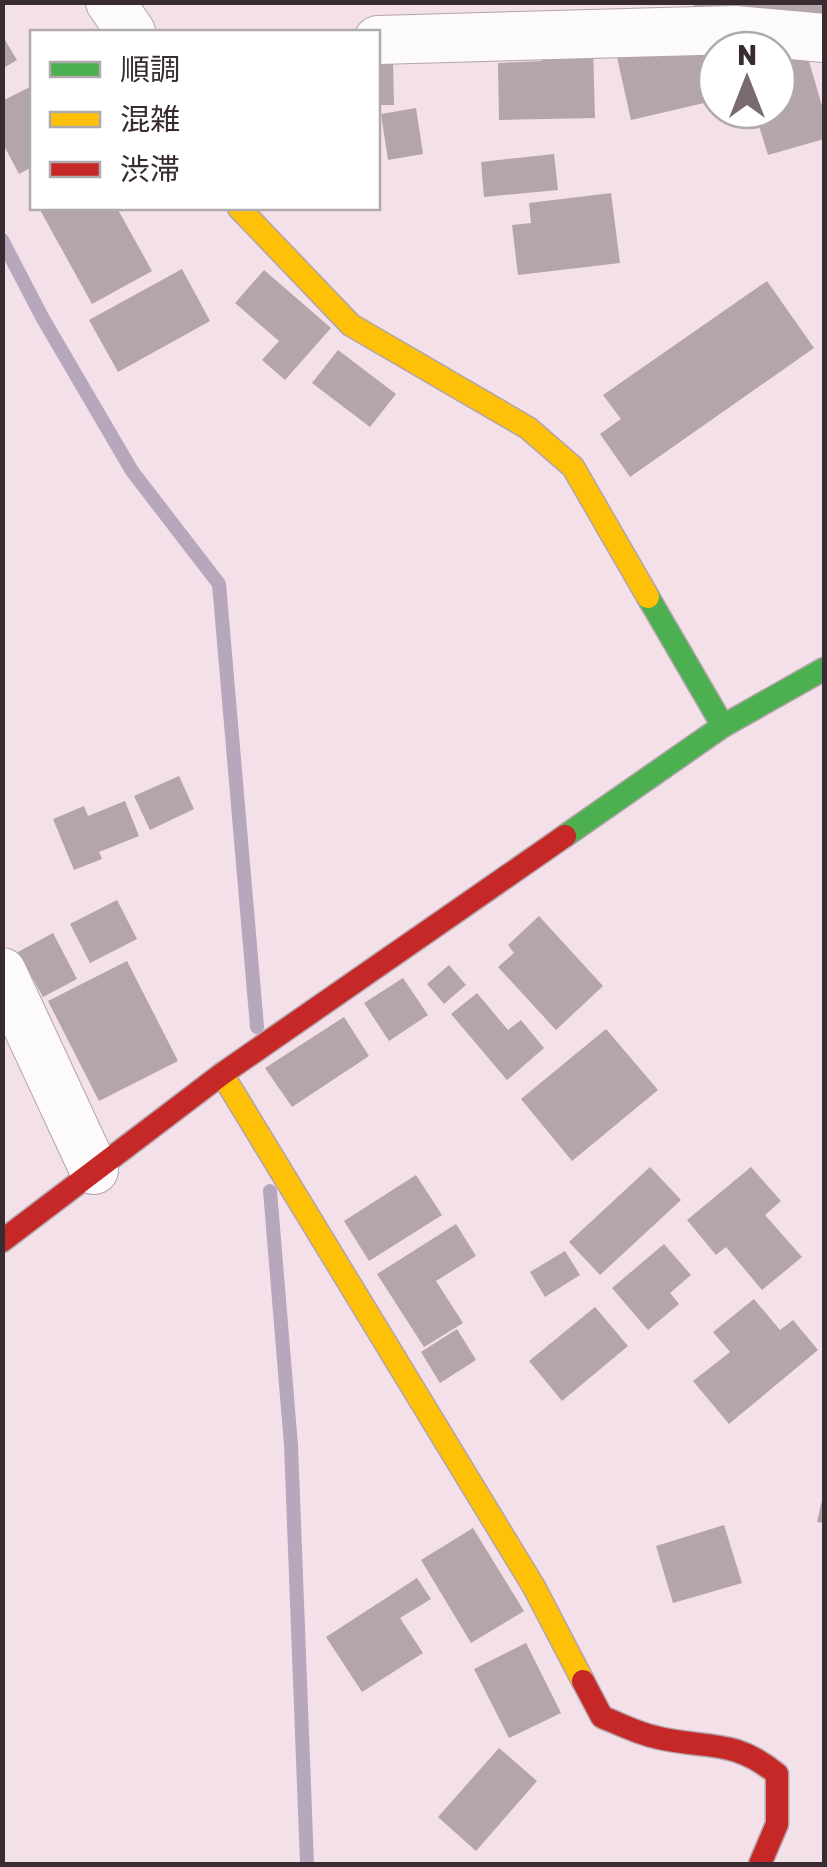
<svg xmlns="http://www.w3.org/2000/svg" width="827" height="1867" font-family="Rubik,'Noto Sans JP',sans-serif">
<rect width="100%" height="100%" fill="#f4e0e8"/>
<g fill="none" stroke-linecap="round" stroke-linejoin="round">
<!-- stream -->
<g stroke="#b6a7bd" stroke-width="14">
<path d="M2 240 42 317 132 471 219 584 257 1027"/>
<path d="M270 1191 291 1445 307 1864"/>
</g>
</g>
<!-- building -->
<g fill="#b4a5a8">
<path d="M694 2H824V22L694 17Z"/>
<path d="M2 35 17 60 2 69Z"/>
<path d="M593 47 595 118 499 120 498 63 542 61V48Z"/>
<path d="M717 50V100L631 120 617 57Z"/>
<path d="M807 54 824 113V139L768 155 754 110H777V63Z"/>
<path d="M378 57H393L394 105H378Z"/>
<path d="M32 86V167L19 174 2 142V101Z"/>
<path d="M416 108 423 154 388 160 381 114Z"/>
<path d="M554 154 558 190 484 197 481 162Z"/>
<path d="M611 193 620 263 518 275 512 225 531 223 529 203Z"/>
<path d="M39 208H117L152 271 92 304Z"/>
<path d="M182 269 210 321 118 372 89 320Z"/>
<path d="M264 270 331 328 285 380 262 360 279 341 235 303Z"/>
<path d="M767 281 814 348 630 477 600 434 621 419 603 395Z"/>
<path d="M338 350 396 394 370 427 312 383Z"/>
<path d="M179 776 194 809 150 830 134 796Z"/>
<path d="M125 801 139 836 99 852 102 859 74 870 53 819 84 806 88 816Z"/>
<path d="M117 900 137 939 90 963 70 924Z"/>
<path d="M539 916 603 986 556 1030 498 967 514 953 508 945Z"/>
<path d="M53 933 77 979 43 997 18 952Z"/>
<path d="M127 961 178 1061 99 1101 48 1001Z"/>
<path d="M449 965 466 985 444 1004 427 984Z"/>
<path d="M403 978 428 1015 389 1041 364 1003Z"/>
<path d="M477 993 508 1030 521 1020 544 1048 507 1080 451 1014Z"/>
<path d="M344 1017 369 1056 292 1107 265 1068Z"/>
<path d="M606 1029 658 1090 572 1161 521 1099Z"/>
<path d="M650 1167 681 1200 600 1275 569 1242Z"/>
<path d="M751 1167 781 1201 765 1215 802 1257 762 1290 726 1247 716 1255 687 1220Z"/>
<path d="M416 1175 442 1215 369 1261 344 1221Z"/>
<path d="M456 1224 476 1256 436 1281 463 1323 424 1347 377 1274Z"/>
<path d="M664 1244 691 1275 670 1293 679 1304 648 1330 612 1288Z"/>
<path d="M565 1251 580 1275 545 1297 530 1272Z"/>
<path d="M754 1299 780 1330 793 1320 818 1350 729 1424 693 1381 730 1352 713 1332Z"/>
<path d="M595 1307 628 1346 562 1401 529 1361Z"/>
<path d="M457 1329 476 1360 440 1383 421 1352Z"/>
<path d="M823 1496H824V1523L817 1522Z"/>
<path d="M724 1525 742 1583 673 1603 656 1546Z"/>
<path d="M473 1528 524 1611 471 1643 421 1560Z"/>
<path d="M417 1578 431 1599 400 1618 423 1653 362 1692 326 1637Z"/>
<path d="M526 1643 561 1713 509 1738 474 1669Z"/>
<path d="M499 1748 537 1781 476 1851 438 1817Z"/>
</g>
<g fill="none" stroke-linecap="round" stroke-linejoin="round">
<defs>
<g id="street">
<path d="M110 2 131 32"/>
<path d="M378 40 735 30 824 38"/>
<path d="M2 972 94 1170"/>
</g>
<g id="fast">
<path d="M648 597 723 726"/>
<path d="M565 836 723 726 824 669"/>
</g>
<g id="slow">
<path d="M239 208 351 325 528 428 573 467 648 597"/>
<path d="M222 1074 534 1587 583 1681"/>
</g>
<g id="jam">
<path d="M2 1241 222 1074 565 836"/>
<path d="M583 1681 602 1717C620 1724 637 1733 655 1737 706 1750 732 1737 777 1774V1824L760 1864"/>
</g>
</defs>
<!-- street casing -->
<use href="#street" stroke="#b3a4aa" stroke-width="50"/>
<!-- fast casing -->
<use href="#fast" stroke="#b3a4aa" stroke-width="25"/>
<!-- slow casing -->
<use href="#slow" stroke="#b3a4aa" stroke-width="25"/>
<!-- jam casing -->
<use href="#jam" stroke="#b3a4aa" stroke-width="25"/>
<!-- street -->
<use href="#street" stroke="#fdfafc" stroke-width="48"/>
<!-- fast -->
<use href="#fast" stroke="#4caf50" stroke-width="22"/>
<!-- slow -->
<use href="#slow" stroke="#ffc107" stroke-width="22"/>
<!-- jam -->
<use href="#jam" stroke="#c62828" stroke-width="22"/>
</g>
<!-- border -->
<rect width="827" height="1867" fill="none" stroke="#382b31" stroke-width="10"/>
<!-- legend -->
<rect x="30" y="30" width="350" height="180" fill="#ffffff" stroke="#afaaad" stroke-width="2.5"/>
<rect x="50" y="62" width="50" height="15" fill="#4caf50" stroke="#afaaad" stroke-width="2.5"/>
<text x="120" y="80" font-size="30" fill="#382b31">順調</text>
<rect x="50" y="112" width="50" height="15" fill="#ffc107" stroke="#afaaad" stroke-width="2.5"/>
<text x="120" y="130" font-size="30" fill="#382b31">混雑</text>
<rect x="50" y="162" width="50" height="15" fill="#c62828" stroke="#afaaad" stroke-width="2.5"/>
<text x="120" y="180" font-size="30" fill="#382b31">渋滞</text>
<!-- north arrow -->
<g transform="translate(747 80)"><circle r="48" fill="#ffffff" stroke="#afaaad" stroke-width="2.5"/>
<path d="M0-8L18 38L0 25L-18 38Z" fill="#7a6a71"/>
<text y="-15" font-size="28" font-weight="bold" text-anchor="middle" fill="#382b31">N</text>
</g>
</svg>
